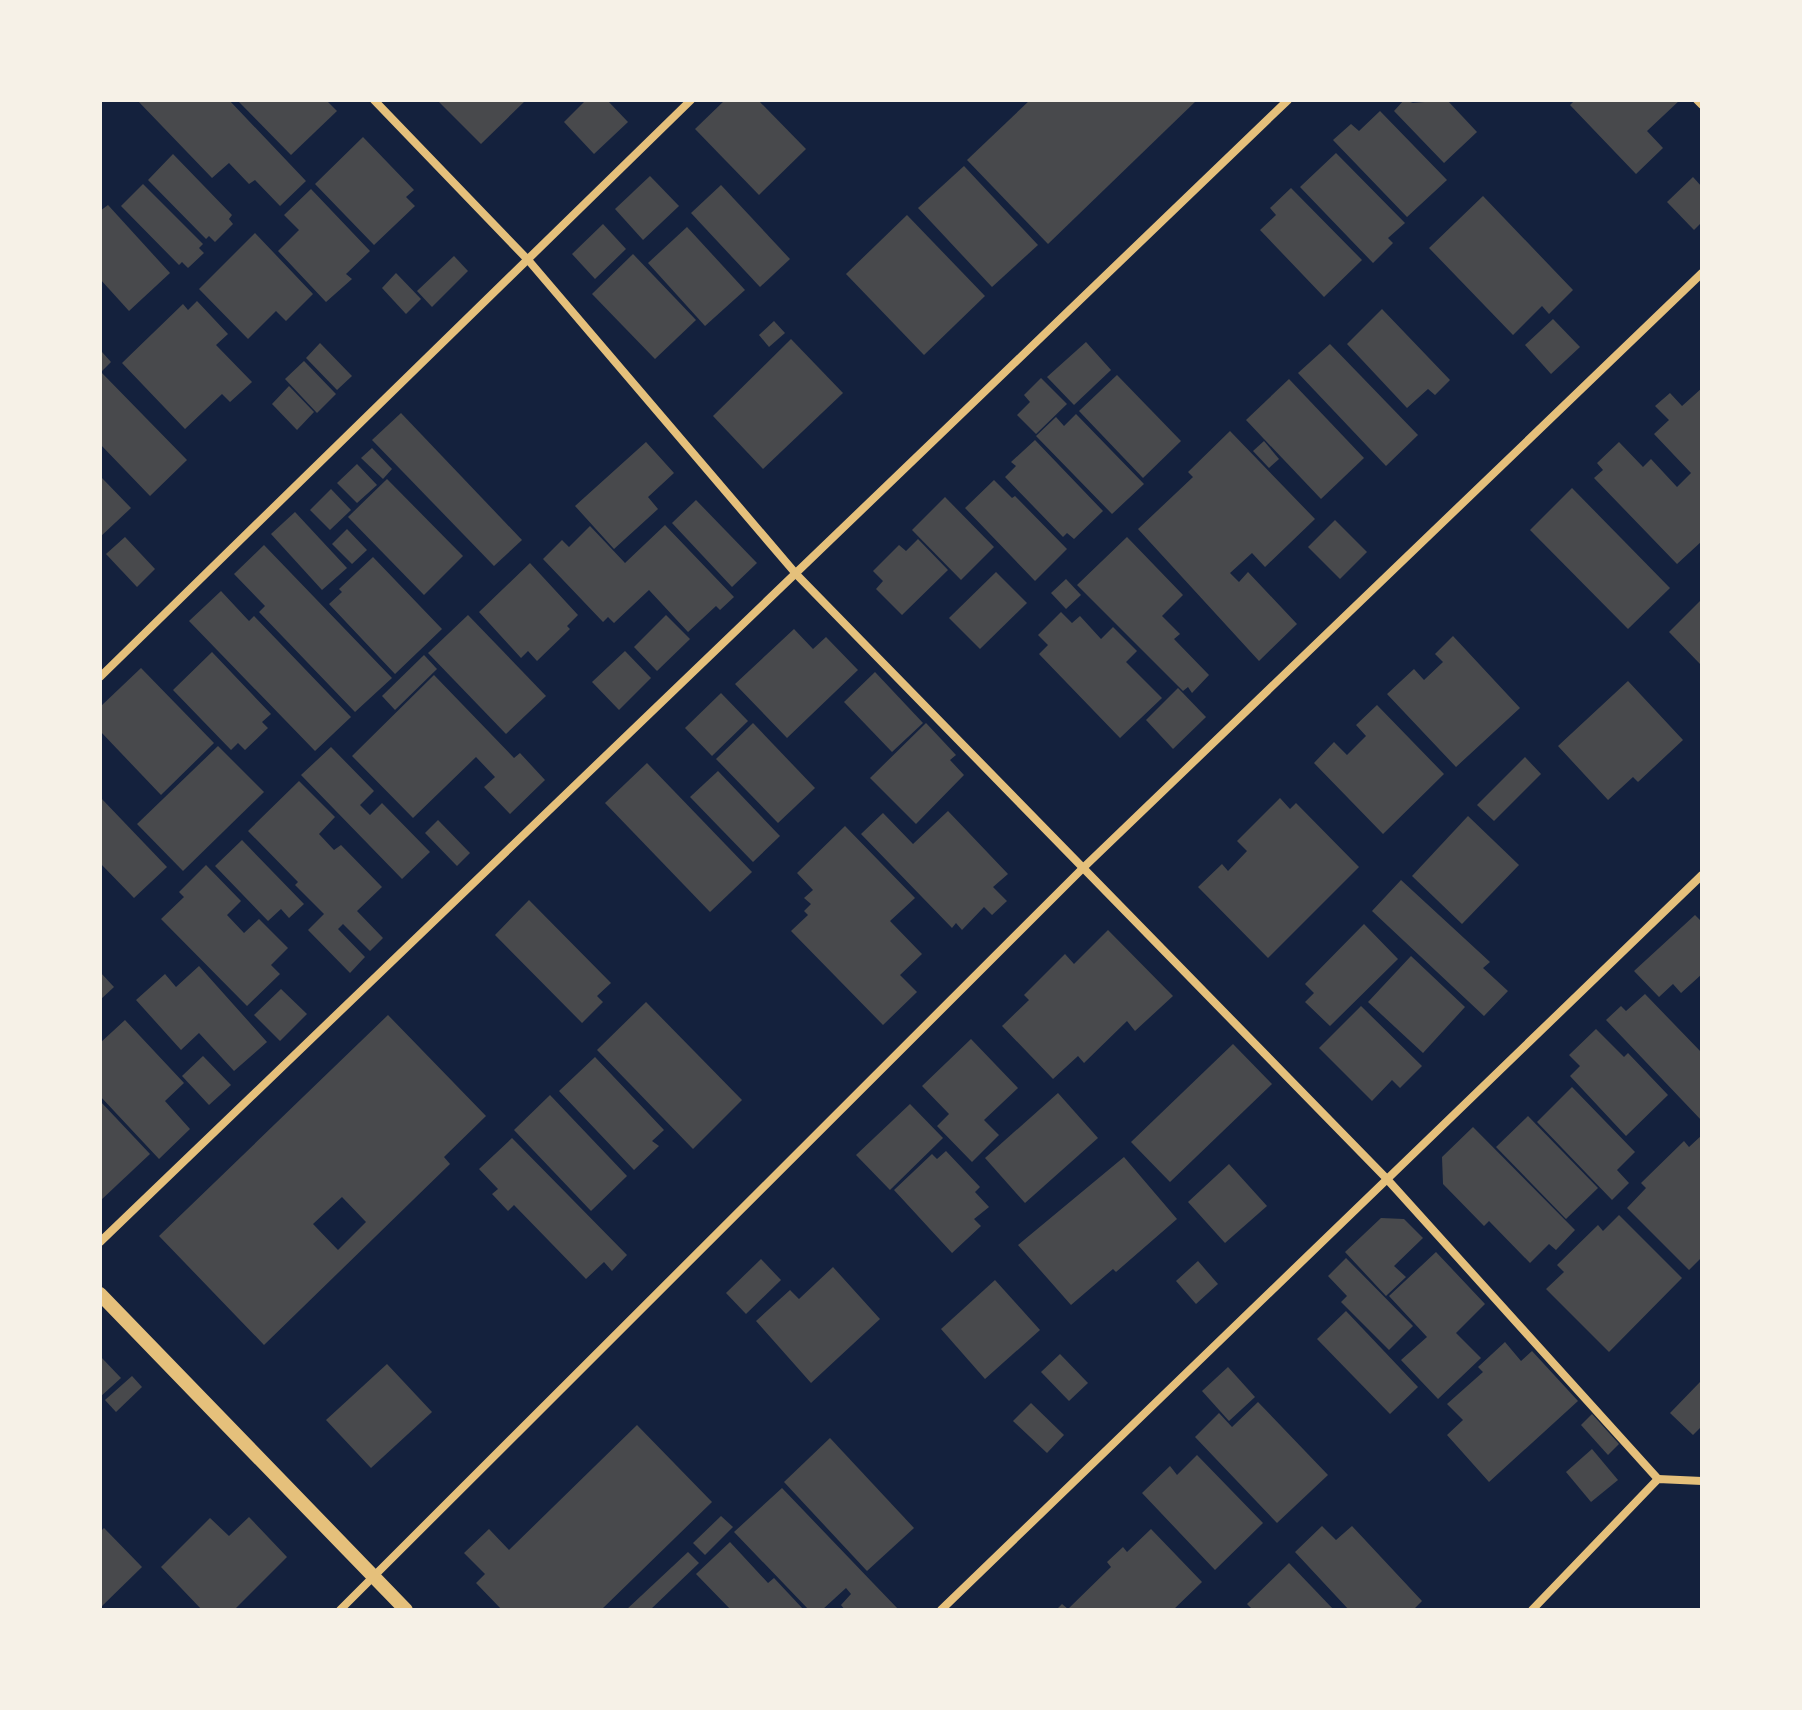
<svg xmlns="http://www.w3.org/2000/svg" width="1802" height="1710" font-family="Jost,sans-serif">
<rect width="100%" height="100%" fill="#14213d"/>
<!-- building -->
<g fill="#48494c" fill-rule="evenodd">
<path d="M137 100H229L306 181 280 206 255 180 249 184 229 163 212 178Z"/>
<path d="M237 100H326L337 111 291 155Z"/>
<path d="M437 100H526L481 144Z"/>
<path d="M586 100H607L628 122 594 154 564 122Z"/>
<path d="M725 100H758L806 149 759 195 695 129Z"/>
<path d="M1030 100H1197L1048 244 967 160Z"/>
<path d="M1404 100 1413 103 1447 100 1477 132 1444 163 1394 111Z"/>
<path d="M1575 100H1680L1647 131 1663 148 1636 174 1570 105Z"/>
<path d="M1380 111 1447 180 1407 217 1333 140 1351 124 1359 131Z"/>
<path d="M363 137 414 190 406 197 415 206 374 245 315 184Z"/>
<path d="M1336 153 1405 223 1388 238 1393 243 1373 263 1300 187Z"/>
<path d="M173 154 232 215 229 219 233 224 215 242 209 236 206 239 148 180Z"/>
<path d="M964 166 1038 245 992 287 918 208Z"/>
<path d="M650 176 679 206 643 240 615 209Z"/>
<path d="M1693 177 1702 187V222L1694 230 1667 202Z"/>
<path d="M143 184 203 244 199 248 204 253 188 268 182 262 179 265 121 206Z"/>
<path d="M721 185 790 259 760 287 691 213Z"/>
<path d="M1291 188 1362 260 1324 297 1260 230 1276 215 1270 208Z"/>
<path d="M311 189 370 251 346 274 352 279 326 302 278 251 299 230 284 215Z"/>
<path d="M1483 196 1573 290 1549 314 1542 306 1513 335 1429 248Z"/>
<path d="M108 205 170 273 129 311 100 279V211Z"/>
<path d="M907 215 985 296 924 355 846 274Z"/>
<path d="M603 224 626 249 595 279 572 254Z"/>
<path d="M687 227 745 290 705 326 648 263Z"/>
<path d="M255 233 313 294 286 321 276 311 248 339 199 289Z"/>
<path d="M633 254 696 320 655 359 592 294Z"/>
<path d="M454 256 468 271 432 307 417 291Z"/>
<path d="M396 273 421 299 406 314 382 288Z"/>
<path d="M197 301 228 334 216 345 252 382 230 402 222 394 185 429 122 363 183 304 188 310Z"/>
<path d="M1382 309 1450 380 1435 395 1428 389 1407 408 1347 344Z"/>
<path d="M1553 319 1580 347 1551 374 1525 345Z"/>
<path d="M774 321 785 333 769 347 759 335Z"/>
<path d="M791 339 843 393 763 469 713 416Z"/>
<path d="M1086 342 1111 370 1074 405 1047 377Z"/>
<path d="M320 343 352 376 337 390 306 358Z"/>
<path d="M1330 344 1418 435 1386 466 1298 373Z"/>
<path d="M102 352 111 362 101 372 187 460 150 496 100 444V354Z"/>
<path d="M304 361 336 394 317 413 285 379Z"/>
<path d="M1117 375 1181 441 1143 478 1079 411Z"/>
<path d="M1041 378 1067 404 1036 434 1017 415 1030 402 1024 395Z"/>
<path d="M1289 379 1364 458 1321 499 1246 420Z"/>
<path d="M289 386 314 412 297 430 272 404Z"/>
<path d="M1702 388V541L1677 564 1594 478 1603 470 1597 463 1619 442 1643 467 1651 459 1677 487 1691 473 1654 434 1669 420 1655 406 1670 393 1682 406Z"/>
<path d="M401 413 522 540 494 566 372 440Z"/>
<path d="M1076 414 1144 484 1112 514 1036 436 1056 417 1064 426Z"/>
<path d="M1230 431 1315 519 1265 567 1252 553 1230 573 1239 582 1248 572 1297 624 1259 661 1138 529 1193 477 1188 472Z"/>
<path d="M1035 440 1103 511 1074 539 1067 533 1063 537 1005 477 1016 466 1011 462Z"/>
<path d="M1264 441 1279 459 1269 468 1253 451Z"/>
<path d="M646 442 674 473 648 497 658 509 614 549 575 506Z"/>
<path d="M372 448 392 469 383 479 361 458Z"/>
<path d="M357 464 377 485 357 503 337 483Z"/>
<path d="M100 476 131 508 100 537Z"/>
<path d="M387 479 463 556 424 595 348 517Z"/>
<path d="M994 480 1012 498 1015 496 1067 549 1035 581 965 508Z"/>
<path d="M1572 488 1670 588 1628 629 1530 530Z"/>
<path d="M331 489 351 510 330 530 310 510Z"/>
<path d="M945 497 994 547 961 580 912 530Z"/>
<path d="M696 500 757 563 732 587 672 523Z"/>
<path d="M295 512 347 568 322 590 271 534Z"/>
<path d="M1335 520 1367 552 1340 579 1308 547Z"/>
<path d="M665 525 734 597 720 610 716 606 688 632 649 590 614 623 608 617 603 622 543 559 562 540 569 547 590 526 625 563Z"/>
<path d="M347 529 367 550 352 564 332 544Z"/>
<path d="M125 537 155 569 137 587 106 554Z"/>
<path d="M1127 537 1183 595 1162 616 1180 634 1174 639 1209 675 1192 693 1188 687 1183 691 1077 585Z"/>
<path d="M918 539 948 570 902 615 876 589 883 581 873 571 899 545 906 551Z"/>
<path d="M264 545 392 678 355 712 259 612 265 606 234 574Z"/>
<path d="M373 557 442 629 395 674 329 604 342 592 339 589Z"/>
<path d="M530 563 578 615 567 626 570 629 537 661 528 651 521 658 479 612Z"/>
<path d="M996 572 1027 603 980 649 949 618Z"/>
<path d="M1066 579 1081 595 1066 609 1051 593Z"/>
<path d="M221 591 249 621 254 616 351 717 315 751 189 621Z"/>
<path d="M1702 599V666L1669 632Z"/>
<path d="M1061 612 1072 623 1080 616 1101 639 1113 627 1137 651 1126 662 1162 698 1120 738 1039 654 1048 645 1038 635Z"/>
<path d="M468 615 546 696 506 734 428 653Z"/>
<path d="M666 615 690 639 657 671 634 647Z"/>
<path d="M794 629 813 649 826 637 858 670 787 738 735 684Z"/>
<path d="M1453 636 1520 708 1456 767 1387 694 1414 669 1424 680 1443 662 1435 654Z"/>
<path d="M625 651 651 678 619 710 592 682Z"/>
<path d="M212 652 271 714 262 722 268 728 245 750 238 743 231 750 173 690Z"/>
<path d="M424 655 437 669 395 710 382 696Z"/>
<path d="M141 668 214 743 161 795 100 731V707Z"/>
<path d="M875 672 923 723 892 752 844 702Z"/>
<path d="M434 675 514 758 520 753 545 780 510 814 484 787 495 777 476 757 413 818 352 756Z"/>
<path d="M1628 681 1683 740 1638 782 1633 777 1608 800 1558 746Z"/>
<path d="M1178 688 1206 717 1173 749 1146 720Z"/>
<path d="M721 693 748 721 712 756 685 728Z"/>
<path d="M1377 705 1444 774 1383 834 1314 763 1334 742 1347 755 1366 736 1356 725Z"/>
<path d="M753 723 815 788 778 823 716 759Z"/>
<path d="M926 723 956 755 950 760 964 775 916 824 870 778Z"/>
<path d="M218 746 264 792 183 871 137 824Z"/>
<path d="M331 747 374 791 360 805 370 815 382 803 430 852 402 879 301 775Z"/>
<path d="M1525 757 1541 774 1494 821 1477 805Z"/>
<path d="M647 763 752 872 710 912 605 803Z"/>
<path d="M718 771 780 836 753 862 690 797Z"/>
<path d="M299 781 335 817 319 834 334 850 341 845 382 887 357 911 383 938 370 951 343 924 338 929 365 957 350 973 308 930 324 914 295 885 298 882 248 831Z"/>
<path d="M100 797 167 867 134 898 100 863Z"/>
<path d="M1280 798 1290 809 1296 803 1359 867 1268 958 1198 887 1222 864 1228 871 1247 851 1237 841Z"/>
<path d="M948 811 1008 874 993 887 1007 901 992 915 984 907 962 930 956 923 952 928 861 834 883 813 913 844Z"/>
<path d="M1468 816 1519 865 1462 924 1412 876Z"/>
<path d="M438 820 470 853 457 866 425 833Z"/>
<path d="M845 826 915 898 890 921 922 954 900 975 917 992 883 1025 791 931 808 915 804 911 811 904 804 898 813 890 797 873Z"/>
<path d="M242 840 304 904 289 918 281 909 268 921 215 866Z"/>
<path d="M206 865 241 901 227 915 244 933 259 919 288 948 271 965 280 974 247 1006 161 919 184 897 179 892Z"/>
<path d="M1401 880 1490 962 1483 968 1508 991 1484 1016 1372 911Z"/>
<path d="M529 900 611 983 597 996 603 1002 582 1023 495 935Z"/>
<path d="M1695 915 1702 922V974L1681 993 1673 984 1659 997 1634 971Z"/>
<path d="M1364 924 1398 959 1330 1026 1305 1002 1314 993 1305 984Z"/>
<path d="M1108 930 1173 996 1135 1031 1127 1021 1084 1063 1078 1056 1053 1079 1002 1026 1029 1000 1024 995 1065 954 1074 964Z"/>
<path d="M1411 956 1465 1007 1423 1053 1368 1002Z"/>
<path d="M199 966 267 1042 234 1071 199 1033 181 1050 136 1000 165 974 176 987Z"/>
<path d="M100 972 114 987 100 1000Z"/>
<path d="M281 989 307 1014 280 1041 254 1015Z"/>
<path d="M1645 994 1702 1053V1121L1606 1020 1621 1006 1626 1011Z"/>
<path d="M646 1002 742 1100 693 1149 597 1050Z"/>
<path d="M1361 1006 1422 1066 1400 1088 1392 1080 1372 1101 1319 1048Z"/>
<path d="M388 1015 486 1116 444 1157 450 1164 264 1345 159 1236ZM342 1197 366 1222 338 1250 313 1224Z"/>
<path d="M125 1020 184 1083 165 1101 190 1129 159 1159 100 1096V1043Z"/>
<path d="M1596 1029 1624 1057 1628 1053 1668 1095 1626 1136 1570 1076 1580 1066 1569 1055Z"/>
<path d="M971 1039 1018 1088 984 1120 999 1135 972 1162 937 1126 949 1114 922 1086Z"/>
<path d="M1233 1044 1272 1084 1170 1182 1131 1142Z"/>
<path d="M203 1056 231 1085 209 1105 182 1076Z"/>
<path d="M595 1057 664 1130 652 1141 659 1146 634 1170 559 1091Z"/>
<path d="M1572 1087 1635 1152 1617 1170 1629 1183 1612 1200 1537 1122Z"/>
<path d="M1058 1093 1098 1138 1025 1203 985 1158Z"/>
<path d="M550 1095 627 1176 591 1211 514 1130Z"/>
<path d="M100 1101 150 1154 100 1201Z"/>
<path d="M910 1104 943 1138 890 1190 856 1155Z"/>
<path d="M1528 1116 1598 1188 1566 1219 1496 1147Z"/>
<path d="M1473 1127 1575 1230 1556 1250 1549 1244 1530 1263 1489 1221 1484 1226 1443 1184 1442 1157Z"/>
<path d="M1702 1135V1257L1689 1270 1627 1208 1646 1188 1641 1183 1684 1141 1689 1147Z"/>
<path d="M512 1138 627 1255 612 1271 604 1262 586 1279 514 1205 508 1211 492 1194 498 1189 479 1169Z"/>
<path d="M946 1151 980 1187 975 1192 989 1207 974 1219 981 1226 952 1253 894 1190 932 1154 937 1159Z"/>
<path d="M1124 1157 1177 1219 1116 1272 1113 1269 1071 1305 1018 1245Z"/>
<path d="M1229 1164 1267 1206 1225 1243 1188 1202Z"/>
<path d="M1619 1215 1682 1278 1609 1352 1546 1289 1564 1272 1557 1265 1598 1225 1603 1231Z"/>
<path d="M1381 1218 1404 1219 1423 1238 1394 1266 1406 1277 1386 1296 1345 1252Z"/>
<path d="M1436 1252 1485 1304 1456 1333 1481 1358 1438 1399 1401 1360 1427 1337 1389 1296Z"/>
<path d="M1346 1258 1413 1326 1389 1350 1341 1302 1347 1296 1328 1276Z"/>
<path d="M761 1259 781 1280 746 1314 726 1293Z"/>
<path d="M1198 1261 1218 1284 1196 1304 1176 1281Z"/>
<path d="M833 1267 880 1319 811 1383 756 1321 790 1290 799 1299Z"/>
<path d="M995 1280 1040 1330 985 1379 941 1329Z"/>
<path d="M1346 1311 1418 1387 1390 1414 1317 1339Z"/>
<path d="M1505 1342 1521 1361 1532 1351 1578 1401 1489 1482 1447 1435 1463 1420 1447 1404 1483 1372 1478 1367Z"/>
<path d="M1060 1354 1088 1383 1069 1401 1041 1372Z"/>
<path d="M100 1356 121 1378 100 1397Z"/>
<path d="M387 1364 432 1412 371 1468 326 1420Z"/>
<path d="M1228 1367 1255 1397 1229 1421 1202 1391Z"/>
<path d="M132 1376 142 1387 116 1412 105 1400Z"/>
<path d="M1702 1380V1426L1693 1435 1670 1413Z"/>
<path d="M1258 1402 1328 1475 1277 1523 1195 1437 1219 1413 1232 1427Z"/>
<path d="M1031 1403 1064 1435 1047 1453 1013 1421Z"/>
<path d="M1592 1414 1619 1444 1608 1455 1581 1425Z"/>
<path d="M637 1425 712 1502 601 1610H502L476 1583 485 1574 464 1553 489 1529 509 1550Z"/>
<path d="M830 1438 914 1528 867 1571 784 1482Z"/>
<path d="M1592 1449 1618 1480 1591 1502 1566 1472Z"/>
<path d="M1197 1455 1263 1523 1215 1570 1142 1493 1170 1466 1177 1475Z"/>
<path d="M782 1488 873 1583 899 1610H845L841 1605 851 1594 846 1588 822 1610H809L734 1532Z"/>
<path d="M721 1516 733 1527 705 1555 693 1543Z"/>
<path d="M249 1517 287 1557 234 1610H202L161 1567 210 1518 229 1536Z"/>
<path d="M1322 1526 1336 1540 1352 1526 1422 1601 1413 1610H1349L1295 1552Z"/>
<path d="M104 1528 142 1567 100 1608V1532Z"/>
<path d="M1151 1529 1202 1582 1173 1610H1056L1062 1604 1068 1609 1111 1567 1107 1562 1123 1547 1127 1552Z"/>
<path d="M730 1542 768 1583 774 1578 804 1610H731L696 1574Z"/>
<path d="M688 1552 699 1563 650 1610H626Z"/>
<path d="M1289 1563 1334 1610H1253L1247 1604Z"/>
</g>
<g fill="none" stroke-linecap="round" stroke-linejoin="round">
<!-- minor -->
<g stroke="#e5c07b" stroke-width="8">
<path d="M374 100 529 261 797 575 1386 1178 1658 1479"/>
<path d="M1697 100 1702 105"/>
<path d="M100 677 691 100"/>
<path d="M100 1242 1288 100"/>
<path d="M340 1610 1082 869 1702 273"/>
<path d="M941 1610 1702 875"/>
<path d="M1532 1610 1658 1479 1702 1481"/>
</g>
<!-- tertiary -->
<path stroke="#e5c07b" stroke-width="14" d="M100 1294 406 1610"/>
</g>
<!-- border -->
<rect width="1802" height="1710" fill="none" stroke="#f6f1e7" stroke-width="204"/>
</svg>
